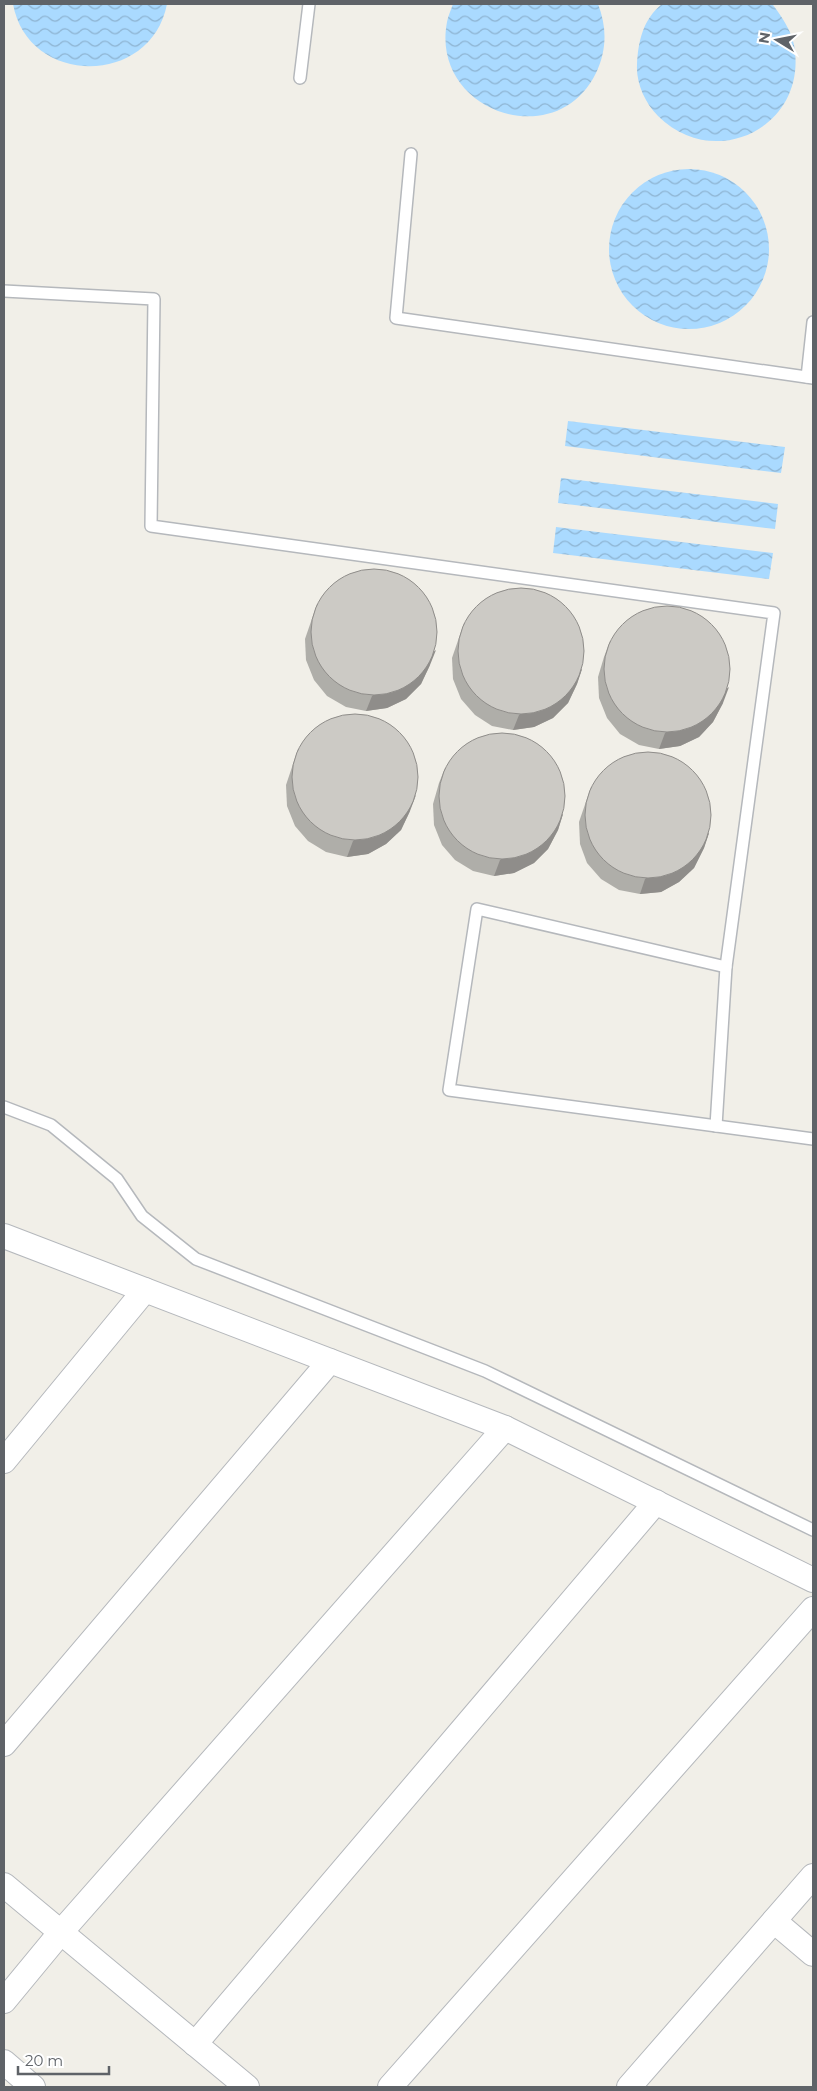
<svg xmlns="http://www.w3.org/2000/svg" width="817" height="2091" font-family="Montserrat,sans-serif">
<defs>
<pattern id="water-waves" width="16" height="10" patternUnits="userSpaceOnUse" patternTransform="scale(1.25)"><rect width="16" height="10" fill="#aadaff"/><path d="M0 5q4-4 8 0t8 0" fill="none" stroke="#8eb4d2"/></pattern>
</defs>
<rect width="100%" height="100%" fill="#f1efe8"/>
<!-- water -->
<g fill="url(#water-waves)">
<path d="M13 4H167C151 87 28 87 13 4Z"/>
<path d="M453 4H598C607 27 607 50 596 73 556 155 430 111 447 22 448 16 451 10 453 4Z"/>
<path d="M662 4 773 5C782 17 791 30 794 45 809 126 715 173 658 116 645 103 636 83 637 65 638 42 643 19 662 4Z"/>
<circle cx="689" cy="249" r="80"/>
<path d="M568 421 785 447 781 473 565 446Z"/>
<path d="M561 478 778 504 775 529 558 503Z"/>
<path d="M556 527 773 553 769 579 553 553Z"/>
</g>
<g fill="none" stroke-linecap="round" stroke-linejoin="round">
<defs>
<g id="lane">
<path d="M300 78 309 4"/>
<path d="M411 154 396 318 813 378"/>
<path d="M4 291 154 299 151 526 774 613 726 967 716 1126"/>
<path d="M807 377 813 322"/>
<path d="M726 967 477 909 449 1090 813 1139"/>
<path d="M4 1107 51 1125 117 1179 142 1216 196 1259 485 1371 813 1530"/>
</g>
<g id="street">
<path d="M4 1236 505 1428 813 1580"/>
<path d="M4 1461 145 1290"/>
<path d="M4 1744 330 1361"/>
<path d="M4 1885 247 2087"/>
<path d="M774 1921 813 1954"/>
<path d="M4 2001 61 1932 505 1428"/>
<path d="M195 2044 656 1502"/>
<path d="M4 2062 33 2087"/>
<path d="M390 2087 813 1609"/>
<path d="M629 2087 813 1876"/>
</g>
</defs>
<!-- lane casing -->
<use href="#lane" stroke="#b5b8bc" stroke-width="14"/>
<!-- street casing -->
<use href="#street" stroke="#b5b8bc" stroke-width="26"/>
<!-- lane -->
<use href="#lane" stroke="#fff" stroke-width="11"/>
<!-- street -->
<use href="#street" stroke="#fff" stroke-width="24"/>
</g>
<!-- wall -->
<g fill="#afaea9">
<path d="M317 604 430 665 421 684 406 699 387 708 366 711 346 707 327 696 314 680 306 660 305 639Z"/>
<path d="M464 623 582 669 577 684 568 703 553 718 534 727 513 730 492 726 475 715 461 699 453 679 452 658Z"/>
<path d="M610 641 723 703 713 722 699 737 680 746 659 749 639 745 620 734 607 718 599 698 598 677 604 657Z"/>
<path d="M298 749 410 811 401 830 386 844 368 854 347 857 326 852 308 841 295 826 287 806 286 785Z"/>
<path d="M445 768 563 814 558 830 548 849 534 863 514 873 494 876 473 871 455 860 442 845 434 825 433 804 439 783Z"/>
<path d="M591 787 709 833 704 848 694 868 679 882 661 892 640 894 619 890 601 879 587 863 580 844 579 822Z"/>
</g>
<!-- shaded-wall -->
<g fill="#8f8d8a">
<path d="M436 650 430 665 421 684 406 699 387 708 366 711 372 696Z"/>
<path d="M582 669 577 684 568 703 553 718 534 727 513 730 519 715Z"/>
<path d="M729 687 723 703 713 722 699 737 680 746 659 749 665 733Z"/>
<path d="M416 795 410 811 401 830 386 844 368 854 347 857 353 841Z"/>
<path d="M563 814 558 830 548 849 534 863 514 873 494 876 500 860Z"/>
<path d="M709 833 704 848 694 868 679 882 661 892 640 894 645 879Z"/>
</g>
<!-- building -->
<g fill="#cccac5" stroke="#8f8d8a">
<circle cx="374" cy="632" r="63"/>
<circle cx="521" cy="651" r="63"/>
<circle cx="667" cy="669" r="63"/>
<circle cx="355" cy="777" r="63"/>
<circle cx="502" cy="796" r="63"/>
<circle cx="648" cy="815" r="63"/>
</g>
<!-- border -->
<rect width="817" height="2091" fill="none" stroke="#5f6368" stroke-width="10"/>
<!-- north arrow -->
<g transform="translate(777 40) rotate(280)" stroke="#ffffff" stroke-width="4" paint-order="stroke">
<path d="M0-4L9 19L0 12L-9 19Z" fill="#5f6368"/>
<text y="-8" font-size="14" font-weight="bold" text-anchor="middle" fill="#5f6368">N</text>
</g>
<!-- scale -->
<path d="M18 2066v8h91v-8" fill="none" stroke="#5f6368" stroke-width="2.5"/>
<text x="25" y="2066" font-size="15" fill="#5f6368" stroke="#ffffff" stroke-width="4" paint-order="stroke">20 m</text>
</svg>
